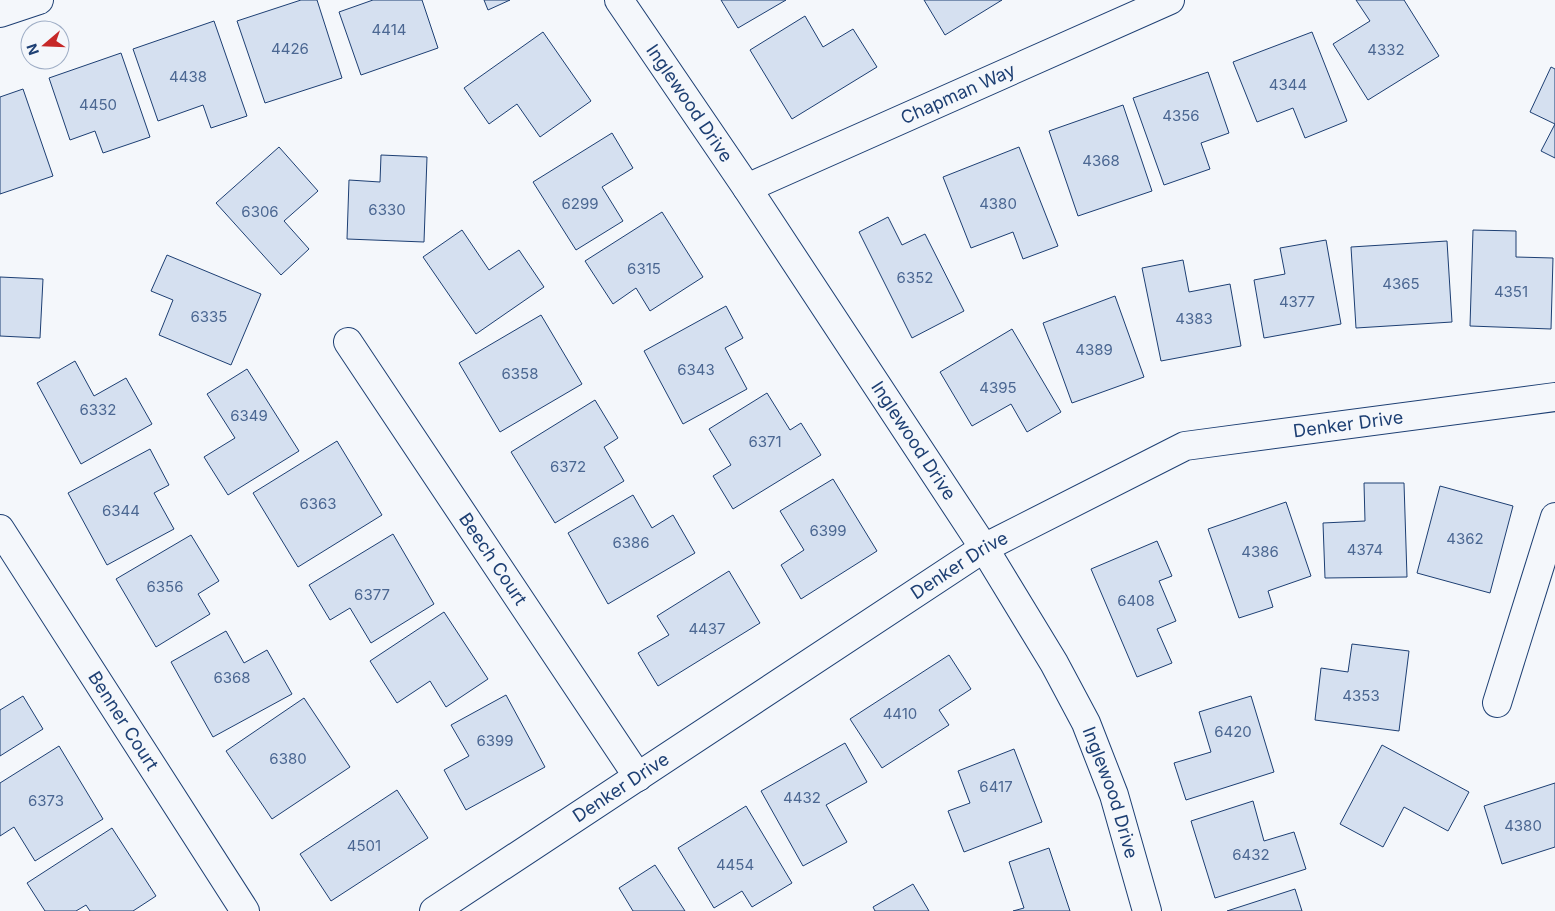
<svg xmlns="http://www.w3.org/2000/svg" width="1555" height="911" font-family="Inter,sans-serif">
<rect width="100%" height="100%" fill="#f4f7fb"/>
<!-- building -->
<g fill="#d5e0f0" stroke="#1d3f73">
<path d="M301 0H317L342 78 265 103 237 21Z"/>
<path d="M373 0H422L438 48 361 75 339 12Z"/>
<path d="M484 0H510L488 10Z"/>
<path d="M721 0H786L738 28Z"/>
<path d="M924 0H1002L945 35Z"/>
<path d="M1356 0H1404L1439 56 1368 100 1333 44 1370 21Z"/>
<path d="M805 16 823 47 853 29 877 67 792 119 750 50Z"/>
<path d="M214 21 247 116 211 128 203 105 158 121 133 49Z"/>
<path d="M543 32 591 101 540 137 517 104 489 124 464 88Z"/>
<path d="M1312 32 1347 121 1305 138 1293 108 1257 122 1233 62Z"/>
<path d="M121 53 150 137 103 153 95 131 70 140 49 78Z"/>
<path d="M1551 67 1555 69V158L1541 151 1555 124 1530 112Z"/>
<path d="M1208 72 1229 133 1201 143 1210 169 1164 185 1133 98Z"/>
<path d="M23 89 53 176 0 194V97Z"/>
<path d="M1123 105 1152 191 1078 216 1049 131Z"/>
<path d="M612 133 633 168 602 187 623 221 576 250 533 182Z"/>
<path d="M279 147 318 191 284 221 309 249 281 275 216 203Z"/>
<path d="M1019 147 1058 246 1023 259 1013 232 971 248 943 177Z"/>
<path d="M381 155 427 157 424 242 347 239 349 180 380 182Z"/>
<path d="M662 212 703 277 650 311 636 288 613 304 585 261Z"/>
<path d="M888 217 902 245 925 234 964 311 912 338 859 232Z"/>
<path d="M462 230 489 270 519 250 544 287 476 334 423 257Z"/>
<path d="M1473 230 1516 231V257L1553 258 1551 329 1470 326Z"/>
<path d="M1326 240 1341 324 1264 338 1254 280 1285 274 1280 248Z"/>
<path d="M1447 241 1452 322 1356 328 1351 247Z"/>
<path d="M167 255 261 294 231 365 159 335 173 300 151 291Z"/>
<path d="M1183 260 1189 292 1230 284 1241 346 1161 361 1142 268Z"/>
<path d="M0 277 43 279 40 338 0 336Z"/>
<path d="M1115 296 1144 377 1072 403 1043 323Z"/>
<path d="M726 306 743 338 725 348 747 389 683 424 644 351Z"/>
<path d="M541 315 582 384 500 432 459 363Z"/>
<path d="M1012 329 1061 412 1027 432 1011 404 972 426 940 372Z"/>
<path d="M75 361 94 396 126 378 152 424 81 464 37 383Z"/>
<path d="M247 369 299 451 228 495 204 457 235 438 207 394Z"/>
<path d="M767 393 790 430 801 423 821 455 733 509 713 476 731 465 709 429Z"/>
<path d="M595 400 618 438 604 447 624 481 555 523 511 452Z"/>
<path d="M337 441 382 515 298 567 253 493Z"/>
<path d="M150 449 169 485 154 493 174 529 107 565 68 493Z"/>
<path d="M833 479 877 551 801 599 781 565 804 550 780 511Z"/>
<path d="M1364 483H1404L1407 577 1325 578 1323 523 1365 521Z"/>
<path d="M1440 486 1513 506 1490 593 1417 573Z"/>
<path d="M633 495 652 528 673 515 695 553 608 604 568 533Z"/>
<path d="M1286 502 1311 576 1268 591 1273 607 1239 618 1208 529Z"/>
<path d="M393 534 434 604 371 643 350 608 330 620 309 585Z"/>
<path d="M191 535 219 581 198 594 210 614 156 647 116 579Z"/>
<path d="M1157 541 1172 576 1159 581 1176 621 1157 629 1172 663 1137 677 1091 569Z"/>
<path d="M729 571 760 623 658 686 638 653 669 635 657 616Z"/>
<path d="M444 612 488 679 446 707 430 681 397 703 370 661Z"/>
<path d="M226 631 244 663 267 650 292 694 213 737 171 662Z"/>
<path d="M1352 644 1409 651 1399 731 1315 720 1321 668 1348 672Z"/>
<path d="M949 655 971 689 939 710 949 725 882 768 850 719Z"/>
<path d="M506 695 545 767 466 810 444 770 469 756 451 725Z"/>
<path d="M23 696 43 729 0 756V710Z"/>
<path d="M1251 696 1274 772 1186 800 1174 763 1211 752 1199 712Z"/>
<path d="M304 698 350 767 272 819 226 751Z"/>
<path d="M845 743 867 782 826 805 847 842 803 866 761 791Z"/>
<path d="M1382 745 1469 792 1448 831 1404 807 1383 847 1340 824Z"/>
<path d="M59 746 103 819 35 861 14 827 0 836V783Z"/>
<path d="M1014 749 1042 822 964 852 948 811 970 803 958 771Z"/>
<path d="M1555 783V847L1502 864 1484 806Z"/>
<path d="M397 790 428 838 331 901 300 854Z"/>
<path d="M1253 801 1264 841 1294 832 1306 869 1215 898 1191 821Z"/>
<path d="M746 806 792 883 752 907 742 891 714 908 678 848Z"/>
<path d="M112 828 156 896 133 911H90L86 905 76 911H45L27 883Z"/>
<path d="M1049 848 1070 911H1013L1024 908 1009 862Z"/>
<path d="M655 865 685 911H633L619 888Z"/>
<path d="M913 884 929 911H875L873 907Z"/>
<path d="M1295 889 1302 911H1227Z"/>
</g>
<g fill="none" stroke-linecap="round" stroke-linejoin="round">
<defs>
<g id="minor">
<path id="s1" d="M619 0 747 188 984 548 1054 663 1086 723 1114 795 1147 911"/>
<path d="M0 13 39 0"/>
<path id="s2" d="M747 188 1170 0"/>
<path id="s3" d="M348 342 638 777"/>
<path id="s4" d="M0 529 245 911"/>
<path d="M1497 703 1555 517"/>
<path id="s5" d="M434 911 984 548 1185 446 1555 397"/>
</g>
</defs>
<!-- minor casing -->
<use href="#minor" stroke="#1d3f73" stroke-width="30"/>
<!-- minor -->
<use href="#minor" stroke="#f4f7fb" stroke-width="28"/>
</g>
<g text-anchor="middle" stroke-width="4" stroke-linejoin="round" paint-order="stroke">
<!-- number labels -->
<g font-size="15" fill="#4b6792">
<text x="389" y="35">4414</text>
<text x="290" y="54">4426</text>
<text x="1386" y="55">4332</text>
<text x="188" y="82">4438</text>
<text x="1288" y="90">4344</text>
<text x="98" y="110">4450</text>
<text x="1181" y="121">4356</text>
<text x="1101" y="166">4368</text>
<text x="580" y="209">6299</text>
<text x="998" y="209">4380</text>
<text x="387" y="215">6330</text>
<text x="260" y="217">6306</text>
<text x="644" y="274">6315</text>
<text x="915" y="283">6352</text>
<text x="1401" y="289">4365</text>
<text x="1511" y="297">4351</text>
<text x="1297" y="307">4377</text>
<text x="209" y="322">6335</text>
<text x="1194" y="324">4383</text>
<text x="1094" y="355">4389</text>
<text x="696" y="375">6343</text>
<text x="520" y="379">6358</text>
<text x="998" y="393">4395</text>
<text x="98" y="415">6332</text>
<text x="249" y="421">6349</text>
<text x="765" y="447">6371</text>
<text x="568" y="472">6372</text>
<text x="318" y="509">6363</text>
<text x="121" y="516">6344</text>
<text x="828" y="536">6399</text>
<text x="1465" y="544">4362</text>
<text x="631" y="548">6386</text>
<text x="1365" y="555">4374</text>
<text x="1260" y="557">4386</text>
<text x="165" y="592">6356</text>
<text x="372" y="600">6377</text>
<text x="1136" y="606">6408</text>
<text x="707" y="634">4437</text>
<text x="232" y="683">6368</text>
<text x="1361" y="701">4353</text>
<text x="900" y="719">4410</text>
<text x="1233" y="737">6420</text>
<text x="495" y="746">6399</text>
<text x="288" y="764">6380</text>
<text x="996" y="792">6417</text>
<text x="802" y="803">4432</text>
<text x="46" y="806">6373</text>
<text x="1523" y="831">4380</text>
<text x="364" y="851">4501</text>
<text x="1251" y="860">6432</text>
<text x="735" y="870">4454</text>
</g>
<!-- street labels -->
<g font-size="18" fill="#1d3f73" stroke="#f4f7fb">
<text dy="6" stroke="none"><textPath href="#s2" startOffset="231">Chapman Way</textPath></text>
<text dy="6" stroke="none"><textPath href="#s1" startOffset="125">Inglewood Drive</textPath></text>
<text dy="6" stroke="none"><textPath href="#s5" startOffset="1049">Denker Drive</textPath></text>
<text dy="6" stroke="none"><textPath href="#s1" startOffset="530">Inglewood Drive</textPath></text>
<text dy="6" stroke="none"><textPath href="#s3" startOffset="261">Beech Court</textPath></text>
<text dy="6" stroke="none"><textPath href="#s5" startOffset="629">Denker Drive</textPath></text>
<text dy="6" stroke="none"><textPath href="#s4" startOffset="228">Benner Court</textPath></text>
<text dy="6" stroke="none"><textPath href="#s5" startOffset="224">Denker Drive</textPath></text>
<text dy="6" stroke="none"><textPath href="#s1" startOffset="935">Inglewood Drive</textPath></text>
</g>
</g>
<!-- north arrow -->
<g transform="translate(45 45) rotate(251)"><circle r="24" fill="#f4f7fb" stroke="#9eadc5"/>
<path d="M0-4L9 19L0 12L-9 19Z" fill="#c62828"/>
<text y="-8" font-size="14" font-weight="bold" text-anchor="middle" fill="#1d3f73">N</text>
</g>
</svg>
